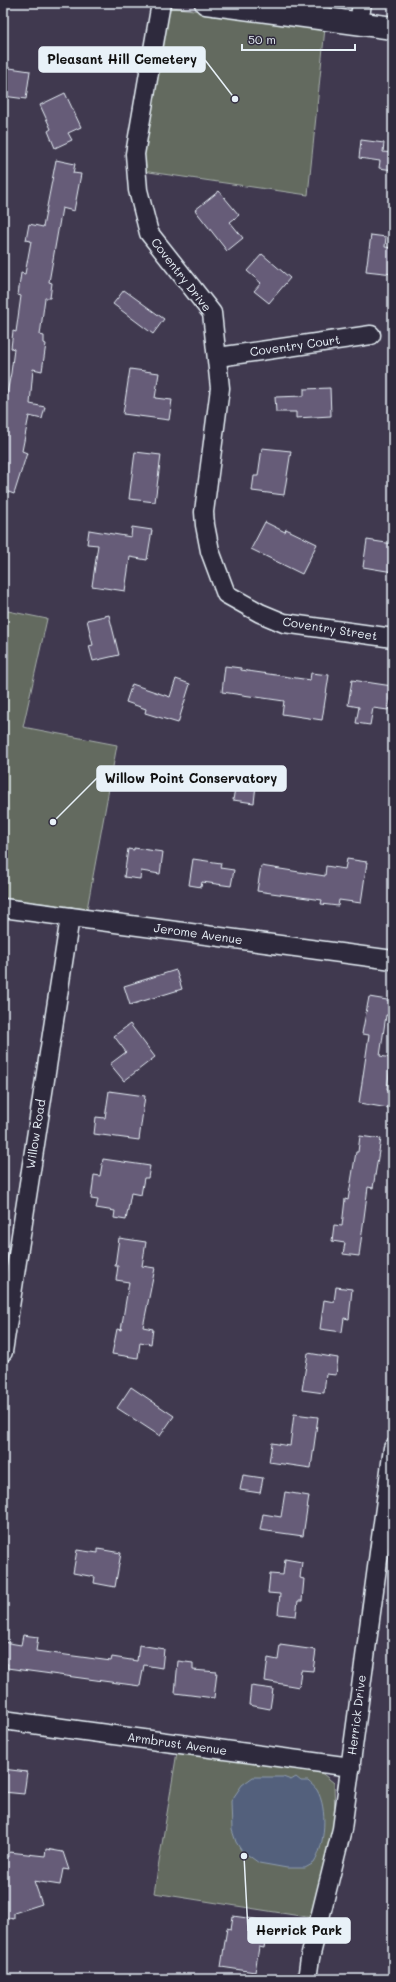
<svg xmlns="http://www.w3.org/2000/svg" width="396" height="1982" font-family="Mali,sans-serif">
<rect width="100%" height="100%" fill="#40394f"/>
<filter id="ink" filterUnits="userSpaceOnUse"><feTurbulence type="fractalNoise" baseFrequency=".025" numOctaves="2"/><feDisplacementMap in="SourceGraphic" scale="8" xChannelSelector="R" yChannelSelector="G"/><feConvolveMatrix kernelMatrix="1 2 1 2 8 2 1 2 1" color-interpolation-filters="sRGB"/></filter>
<g filter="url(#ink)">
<!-- green -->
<g fill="#636b5e" stroke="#a6aeab">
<path d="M164 6 325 28 308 195 142 171Z"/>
<path d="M3 610 47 619 23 727 117 745 87 909 3 898Z"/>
<path d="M177 1752 313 1771 323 1774 334 1783 335 1819 313 1918 154 1893Z"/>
</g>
<!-- water -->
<path fill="#52617c" stroke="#8e9bae" d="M253 1777H283L291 1780 296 1777 301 1781H308C311 1784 315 1787 317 1790 328 1809 325 1845 314 1863L305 1868H287L259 1863 241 1850 236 1842 232 1830 231 1801 242 1785Z"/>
<!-- building -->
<g fill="#665b78" stroke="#e8f1f8">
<path d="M3 67 30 71 26 99 3 96Z"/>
<path d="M65 93 81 127 68 133 72 140 55 148 48 131 51 129 40 105Z"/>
<path d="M361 140 384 143 383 152 393 153V170L379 168 380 161 359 158Z"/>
<path d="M56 160 75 164 73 173 81 174 74 211 62 208 49 282 52 283 50 298H45L40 335 44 336V343L46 344 42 371 33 369 30 404 45 407 42 419 29 416 22 451 27 453 14 494 3 490V413L11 373 14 349 11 348 13 331 16 332 21 296 18 295 21 273 25 274 31 241 26 240 29 224 43 227Z"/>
<path d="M219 191 239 215 230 222 243 238 227 251 195 210Z"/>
<path d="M371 235 386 237 385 247 393 248V274L366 271Z"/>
<path d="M262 254 290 278 269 303 254 291 261 283 247 271Z"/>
<path d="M124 290 164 319 153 334 113 304Z"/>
<path d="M130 369 159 373 155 398 172 400 169 420 123 414Z"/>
<path d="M330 388 331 416 296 418V412H276L275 397 304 396V389Z"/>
<path d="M262 448 291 451 284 495 252 491 254 476H258Z"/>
<path d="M135 452 161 455 155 502 129 499Z"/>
<path d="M265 522 285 532 286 529 317 544 302 574 251 549Z"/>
<path d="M132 527 152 530 147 560 130 557 125 591 92 586 98 545 87 544 89 530 131 537Z"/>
<path d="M367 540 393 544V572L363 567Z"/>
<path d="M109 615 119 655 93 661 89 646 93 645 87 620Z"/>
<path d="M225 666 241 668V670L310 680 311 673 329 675 322 720 282 714 284 701 222 692Z"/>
<path d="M176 679 190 684 178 723 145 713 146 709 126 702 132 684 170 697Z"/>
<path d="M352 680 392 686 388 710 373 708 370 725 356 723 359 707 348 705Z"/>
<path d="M236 782 256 785 254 803 233 800Z"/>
<path d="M134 848 163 852 160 874 141 871 140 879 124 877 128 849 134 850Z"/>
<path d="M193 859 221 863 220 868 234 870 231 886 202 882 201 887 189 885Z"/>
<path d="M347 859 367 862 361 903 339 900 338 906 321 904 322 900 257 891 261 866 325 876 326 866 345 869Z"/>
<path d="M176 970 182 989 130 1005 124 986Z"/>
<path d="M369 997 393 1001V1016L386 1015 380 1056 391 1058 387 1089 390 1090 388 1108 359 1103 369 1035 362 1034Z"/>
<path d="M130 1024 155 1057 124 1081 110 1064 126 1052 114 1036Z"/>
<path d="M109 1091 145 1096 139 1140 94 1134 96 1117 105 1118Z"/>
<path d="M360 1136 381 1139 373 1188 368 1187 359 1256 343 1254 345 1243 332 1241 334 1225 342 1226 345 1199 348 1200 356 1152H358Z"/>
<path d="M103 1159 150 1166 148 1178H144L141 1195 131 1193 126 1220 114 1218 115 1211 96 1208 98 1200 91 1199 94 1175 100 1176Z"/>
<path d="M119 1238 146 1242 142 1266 155 1268 143 1327 153 1329 151 1344 140 1342 138 1358 112 1354 117 1329 121 1330 129 1282 116 1280 118 1266H115Z"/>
<path d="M336 1287 352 1289 349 1319 344 1318 342 1332 320 1329 324 1300 334 1302Z"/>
<path d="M308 1353 338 1358 336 1375 326 1374 324 1393 302 1390Z"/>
<path d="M131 1387 174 1416 160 1436 117 1408Z"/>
<path d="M294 1414 318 1417 311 1468 269 1462 272 1443 290 1446Z"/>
<path d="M243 1475 263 1478 260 1493 240 1490Z"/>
<path d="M285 1492 309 1496 303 1536 260 1530 263 1514 281 1517Z"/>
<path d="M98 1549 121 1553 115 1587 94 1583 95 1577 73 1573 77 1550 98 1553Z"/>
<path d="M285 1559 302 1562 300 1578 304 1579 302 1601H298L296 1616 278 1614 280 1594 268 1593 270 1574 283 1575Z"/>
<path d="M23 1635 38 1637 36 1651 111 1661 112 1657 137 1661 139 1645 164 1649 162 1668 144 1665 140 1686 7 1668 8 1664 3 1663V1642L21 1645Z"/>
<path d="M280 1645 316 1650 313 1671 301 1670 299 1687 265 1681 268 1658 278 1660Z"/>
<path d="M178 1661 193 1663V1670L217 1672 214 1698 175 1693Z"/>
<path d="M251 1686 273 1689 270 1709 249 1705Z"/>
<path d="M3 1769 27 1772 24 1794 3 1792Z"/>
<path d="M46 1849 63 1852 69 1870 63 1869 60 1885 34 1881 42 1904 14 1913V1919L3 1917V1856L9 1857V1852L45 1856Z"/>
<path d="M233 1916 268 1921 264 1948 259 1947 255 1972 221 1967 227 1928 231 1929Z"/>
</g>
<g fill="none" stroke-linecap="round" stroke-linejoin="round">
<defs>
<g id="street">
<path d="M161 3 135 154 138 190 149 233 212 313 220 388 204 512 205 525 210 551 226 594 260 613 284 623 393 638"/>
<path d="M359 23 362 3"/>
<path d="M218 357 371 335"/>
<path d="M3 908 393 960"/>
<path d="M3 1352 70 917"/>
<path d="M3 1720 351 1767"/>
<path d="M307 1979 310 1958 342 1829 393 1448"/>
</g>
<path id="secondary" d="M206 3 393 28"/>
</defs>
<!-- street casing -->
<use href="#street" stroke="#e8f1f8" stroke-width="21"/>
<!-- secondary casing -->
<use href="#secondary" stroke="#e8f1f8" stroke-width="25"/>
<!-- street -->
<use href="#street" stroke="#2f2a3d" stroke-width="18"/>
<!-- secondary -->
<use href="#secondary" stroke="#2f2a3d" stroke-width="22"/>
</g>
</g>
<g text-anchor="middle" stroke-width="4" stroke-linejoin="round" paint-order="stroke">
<!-- street labels -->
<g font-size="12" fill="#e8f1f8" stroke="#2f2a3d">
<text transform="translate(181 275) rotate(52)" y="4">Coventry Drive</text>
<text transform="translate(295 346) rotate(-8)" y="4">Coventry Court</text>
<text transform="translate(330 629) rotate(9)" y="4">Coventry Street</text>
<text transform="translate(198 934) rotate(8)" y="4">Jerome Avenue</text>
<text transform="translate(36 1134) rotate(-81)" y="4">Willow Road</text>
<text transform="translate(357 1715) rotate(-83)" y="4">Herrick Drive</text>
<text transform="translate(177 1744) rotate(8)" y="4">Armbrust Avenue</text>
</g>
</g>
<!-- callouts -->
<path fill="none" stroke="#e8f1f8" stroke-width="1.5" d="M235 99L205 60M53 822L97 778M244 1856L248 1931"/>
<g fill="#e8f1f8" stroke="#2f2a3d" stroke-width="1.5">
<circle cx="235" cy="99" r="4"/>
<circle cx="53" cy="822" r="4"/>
<circle cx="244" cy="1856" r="4"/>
</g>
<g fill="#e8f1f8" stroke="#e8f1f8" stroke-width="1.5">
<rect x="39" y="47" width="166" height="25" rx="4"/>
<rect x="97" y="766" width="189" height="25" rx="4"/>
<rect x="248" y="1918" width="102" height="25" rx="4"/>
</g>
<g font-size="13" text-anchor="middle" font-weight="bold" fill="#111">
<text x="122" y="64">Pleasant Hill Cemetery</text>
<text x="191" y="783">Willow Point Conservatory</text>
<text x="299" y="1935">Herrick Park</text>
</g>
<!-- margin -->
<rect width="396" height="1982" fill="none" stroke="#2f2a3d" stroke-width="16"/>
<rect x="8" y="8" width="380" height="1966" fill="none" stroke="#e8f1f8" stroke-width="1.5" filter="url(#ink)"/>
<!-- scale -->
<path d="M242 44v6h113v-6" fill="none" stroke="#e8f1f8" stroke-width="2"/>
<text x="248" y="44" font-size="12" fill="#e8f1f8" stroke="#2f2a3d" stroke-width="3" paint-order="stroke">50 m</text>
</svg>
